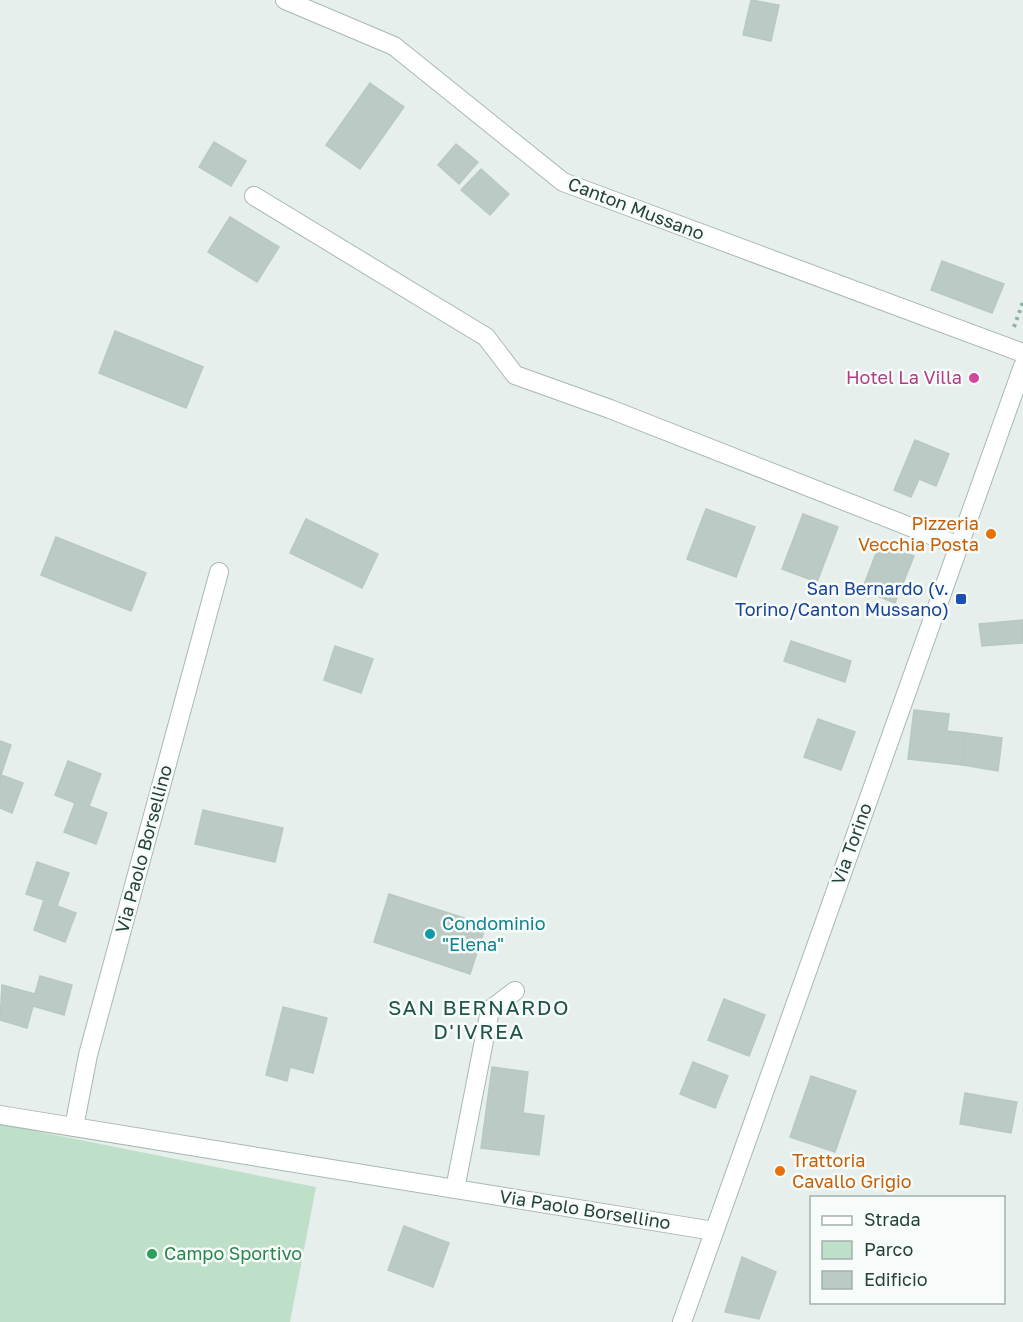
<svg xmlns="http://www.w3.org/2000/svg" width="1023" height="1322" font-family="'Golos Text',sans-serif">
<rect width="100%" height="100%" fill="#e6efeb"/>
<!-- green -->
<path fill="#bfe0c8" d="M0 1124 316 1187 290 1322H0Z"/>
<!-- building -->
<g fill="#bbcac4" stroke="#b8c9c2" stroke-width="1.5">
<path d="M751 0 779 5 771 41 743 35Z"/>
<path d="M370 83 404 107 360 169 326 145Z"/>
<path d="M214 142 246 161 231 186 199 167Z"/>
<path d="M456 144 478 162 459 184 438 165Z"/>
<path d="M481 169 509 194 490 215 461 190Z"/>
<path d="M230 217 279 247 257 282 208 252Z"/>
<path d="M942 261 1004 284 992 313 931 290Z"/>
<path d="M115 331 203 367 186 408 99 373Z"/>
<path d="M915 440 949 454 936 486 919 479 911 497 894 490Z"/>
<path d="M706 509 755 527 736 577 687 559Z"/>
<path d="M803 514 838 527 817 582 782 569Z"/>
<path d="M306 519 378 554 362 588 290 553Z"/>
<path d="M56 537 146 573 131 611 41 575Z"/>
<path d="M880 543 914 556 895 603 862 590Z"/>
<path d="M1023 620V643L982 646 979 624Z"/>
<path d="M791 641 851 661 845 682 784 661Z"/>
<path d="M335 646 373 659 361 693 324 680Z"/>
<path d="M914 710 949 714 947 731 966 733 962 765 908 759Z"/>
<path d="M818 719 855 732 841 770 804 757Z"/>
<path d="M966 733 1002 738 998 771 962 765Z"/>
<path d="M0 741 11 745 1 775 23 783 12 813 0 808Z"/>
<path d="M68 761 101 774 89 806 107 813 96 844 64 832 75 803 55 795Z"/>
<path d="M203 810 283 828 275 862 195 844Z"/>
<path d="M37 862 69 873 57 906 76 913 65 942 34 930 44 900 26 894Z"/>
<path d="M389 894 486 925 470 974 374 942Z"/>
<path d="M40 976 72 985 64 1015 33 1006 27 1028 0 1020 2 985 35 994Z"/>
<path d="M724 999 765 1015 749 1056 708 1040Z"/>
<path d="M283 1007 327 1018 313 1073 290 1067 287 1081 266 1075Z"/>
<path d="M693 1062 728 1076 715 1108 680 1094Z"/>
<path d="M492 1067 528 1072 523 1113 544 1116 539 1155 481 1148Z"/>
<path d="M811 1076 856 1091 835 1152 790 1137Z"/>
<path d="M965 1093 1017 1102 1011 1133 960 1124Z"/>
<path d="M404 1226 449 1243 433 1287 388 1270Z"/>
<path d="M742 1257 776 1272 759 1319 725 1312Z"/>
</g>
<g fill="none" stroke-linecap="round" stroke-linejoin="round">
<defs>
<g id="minor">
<path d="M285 0 394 46 563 182 1023 353"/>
<path d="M254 196 486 337 515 375 610 409 959 546"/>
<path d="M0 1115 714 1231"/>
<path d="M74 1127 88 1055 219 572"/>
<path d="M455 1189 490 1010 515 991"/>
<path d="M682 1322 1023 366"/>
</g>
</defs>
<!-- minor casing -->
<use href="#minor" stroke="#a8b8b2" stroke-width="20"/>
<!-- path -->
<path stroke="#86b3a5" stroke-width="4" stroke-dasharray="3 4.5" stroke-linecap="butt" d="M1014 327 1023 302"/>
<!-- minor -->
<use href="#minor" stroke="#fff" stroke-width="18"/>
</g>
<!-- markers -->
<circle fill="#d1479c" stroke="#f7fbf9" stroke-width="2" cx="974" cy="378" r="6"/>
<g fill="#e8710a" stroke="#f7fbf9" stroke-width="2">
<circle cx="991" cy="534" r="6"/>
<circle cx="780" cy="1171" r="6"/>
</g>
<rect fill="#1a4fb4" stroke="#f7fbf9" stroke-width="2" x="955" y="593" width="12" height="12" rx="3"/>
<circle fill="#0f9aa8" stroke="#f7fbf9" stroke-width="2" cx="430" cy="934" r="6"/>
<circle fill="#2e9e5b" stroke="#f7fbf9" stroke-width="2" cx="152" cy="1254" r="6"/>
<g text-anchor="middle" stroke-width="5" stroke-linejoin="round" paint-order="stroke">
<!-- street labels -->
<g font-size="18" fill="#24423a" stroke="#f7fbf9">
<text transform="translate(636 209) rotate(21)" y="6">Canton Mussano</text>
<text transform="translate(852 844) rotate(-70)" y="6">Via Torino</text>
<text transform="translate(144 849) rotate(-75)" y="6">Via Paolo Borsellino</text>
<text transform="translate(585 1210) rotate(9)" y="6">Via Paolo Borsellino</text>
</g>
<!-- hotel labels -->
<g font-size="18" fill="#b23c85" stroke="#f7fbf9" text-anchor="end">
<text x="962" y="384">Hotel La Villa</text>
</g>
<!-- food labels -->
<g font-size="18" fill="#c56008" stroke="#f7fbf9" text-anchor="end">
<text x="979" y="530">Pizzeria<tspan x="979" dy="21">Vecchia Posta</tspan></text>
<text x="792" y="1167" text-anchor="start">Trattoria<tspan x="792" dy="21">Cavallo Grigio</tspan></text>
</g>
<!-- transit labels -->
<g font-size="18" fill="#164399" stroke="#f7fbf9" text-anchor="end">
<text x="949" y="595">San Bernardo (v.<tspan x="949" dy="21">Torino/Canton Mussano)</tspan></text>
</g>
<!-- culture labels -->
<g font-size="18" fill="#0d838f" stroke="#f7fbf9" text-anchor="start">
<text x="442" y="930">Condominio<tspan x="442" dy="21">"Elena"</tspan></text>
</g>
<!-- leisure labels -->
<g font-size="18" fill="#27864d" stroke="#f7fbf9" text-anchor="start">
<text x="164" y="1260">Campo Sportivo</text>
</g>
<!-- quarter labels -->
<g font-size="21" letter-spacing="1.5" fill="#1f5548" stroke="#f7fbf9">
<text x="479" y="1015">SAN BERNARDO<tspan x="479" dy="24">D'IVREA</tspan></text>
</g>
</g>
<!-- legend -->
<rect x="810" y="1196" width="195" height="108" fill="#f7fbf9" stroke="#a3b1ad" stroke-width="1.5"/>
<rect x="822" y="1216" width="30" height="9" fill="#ffffff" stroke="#a3b1ad" stroke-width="1.5"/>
<text x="864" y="1226" font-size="18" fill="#24423a">Strada</text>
<rect x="822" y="1241" width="30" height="18" fill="#bfe0c8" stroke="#a3b1ad" stroke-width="1.5"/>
<text x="864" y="1256" font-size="18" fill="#24423a">Parco</text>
<rect x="822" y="1271" width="30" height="18" fill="#bbcac4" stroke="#a3b1ad" stroke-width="1.5"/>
<text x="864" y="1286" font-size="18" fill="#24423a">Edificio</text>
</svg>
